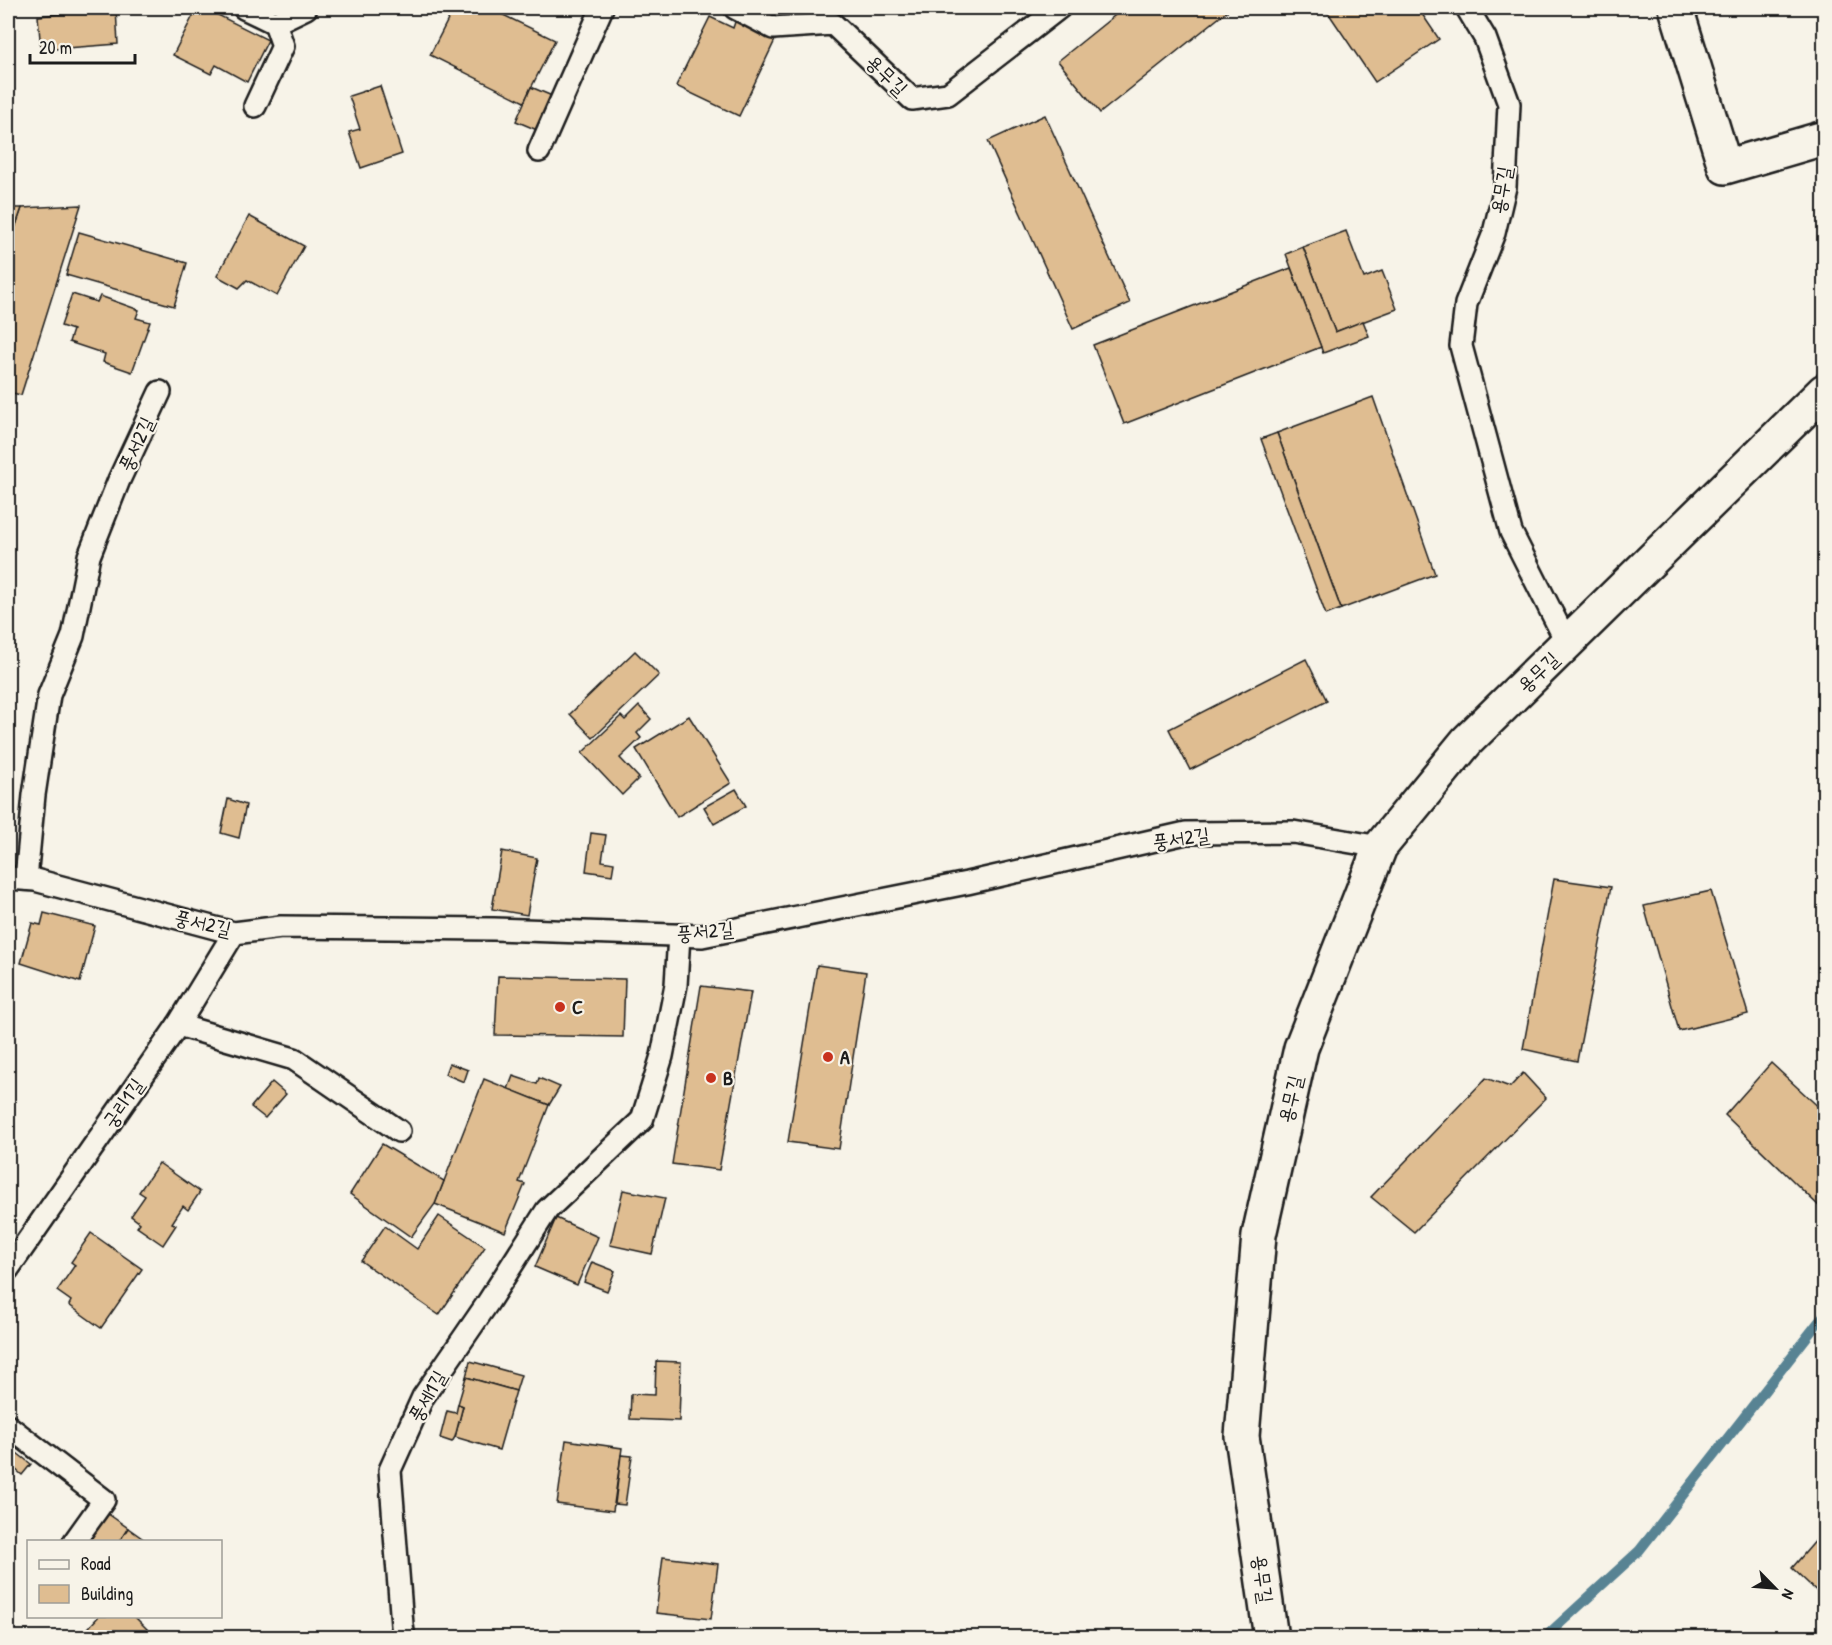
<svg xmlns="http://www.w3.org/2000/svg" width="1832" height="1645" font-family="'Patrick Hand','Poor Story',sans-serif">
<rect width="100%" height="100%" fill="#f7f3e8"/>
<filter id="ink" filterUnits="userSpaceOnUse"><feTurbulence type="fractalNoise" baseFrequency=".0167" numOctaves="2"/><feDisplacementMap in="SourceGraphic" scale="12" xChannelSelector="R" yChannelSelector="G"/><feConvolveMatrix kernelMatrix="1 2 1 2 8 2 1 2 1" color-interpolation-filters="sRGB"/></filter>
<g filter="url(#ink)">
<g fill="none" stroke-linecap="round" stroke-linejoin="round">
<!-- stream -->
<path stroke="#598393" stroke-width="10" d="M1544 1638 1639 1551 1824 1315"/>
</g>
<!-- building -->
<g fill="#dfbd91" stroke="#1c1c1c" stroke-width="1.5">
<path d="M197 8H204L268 40 247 82 216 65 211 74 173 55Z"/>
<path d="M454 8H489L555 40 524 102 430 55Z"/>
<path d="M1124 8H1231L1100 113 1058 61Z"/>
<path d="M1325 8H1418L1439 39 1375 82Z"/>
<path d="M116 9 118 44 41 50 38 16Z"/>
<path d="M710 17 733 28 736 19 776 38 739 116 676 86Z"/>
<path d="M380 86 402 154 361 168 349 132 360 129 349 96Z"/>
<path d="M531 87 552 96 537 130 516 121Z"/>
<path d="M1045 115 1130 303 1073 329 988 141Z"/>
<path d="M81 205 21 395 8 392V248L22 208Z"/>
<path d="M8 208H22L8 248Z"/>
<path d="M249 216 304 246 277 296 247 280 239 288 217 276Z"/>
<path d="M1346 231 1364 278 1382 271 1397 309 1335 332 1303 247Z"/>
<path d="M79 232 187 263 174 306 66 275Z"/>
<path d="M1303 247 1335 332 1363 321 1369 336 1323 353 1286 254Z"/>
<path d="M1291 268 1321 347 1124 424 1093 345Z"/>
<path d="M72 294 97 302 100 296 139 310 136 318 150 322 132 372 103 362 105 354 69 342 73 330 61 326Z"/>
<path d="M1373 397 1435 574 1341 609 1277 433Z"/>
<path d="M1277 433 1341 609 1326 615 1261 439Z"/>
<path d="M635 651 659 675 593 738 570 714Z"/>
<path d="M1306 659 1327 701 1190 770 1169 729Z"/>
<path d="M639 706 651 719 637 733 641 738 620 758 639 778 622 795 582 753 621 716 625 720Z"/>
<path d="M689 716 731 783 677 817 636 749Z"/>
<path d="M736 789 746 806 714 824 704 807Z"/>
<path d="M228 799 246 805 239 838 221 833Z"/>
<path d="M591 833 606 835 602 861 614 863 612 875 586 871Z"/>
<path d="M502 851 537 858 527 915 492 909Z"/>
<path d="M1554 879 1611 887 1577 1061 1523 1049Z"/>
<path d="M1711 891 1748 1014 1679 1031 1644 906Z"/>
<path d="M44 913 95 926 80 982 21 963 32 923 41 925Z"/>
<path d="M817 965 866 972 839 1149 788 1142Z"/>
<path d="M498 976 625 979 623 1037 495 1035Z"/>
<path d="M701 986 751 992 719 1170 672 1164Z"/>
<path d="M449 1063 468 1070 464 1082 445 1074Z"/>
<path d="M1771 1063 1824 1112V1206L1822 1209 1725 1115Z"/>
<path d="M1523 1073 1546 1098 1414 1232 1371 1197 1486 1078 1510 1087Z"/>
<path d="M513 1076 537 1084 539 1078 560 1087 549 1105 508 1089Z"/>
<path d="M484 1079 549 1105 519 1182 525 1184 505 1232 435 1204Z"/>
<path d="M272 1082 286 1094 265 1118 251 1107Z"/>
<path d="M382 1144 444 1181 435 1204 411 1237 350 1194Z"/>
<path d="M159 1163 200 1192 188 1210 183 1206 172 1223 176 1225 163 1245 137 1227 140 1223 131 1216 145 1196 139 1192Z"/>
<path d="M623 1190 665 1198 652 1254 610 1245Z"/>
<path d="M439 1216 485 1247 439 1315 361 1261 385 1226 417 1249Z"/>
<path d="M556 1218 598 1237 577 1285 535 1267Z"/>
<path d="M91 1233 142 1269 101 1328 69 1305 71 1301 57 1291 75 1265 71 1262Z"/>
<path d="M592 1262 615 1271 607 1291 584 1282Z"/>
<path d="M470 1361 521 1375 516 1391 466 1377Z"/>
<path d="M656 1361 681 1362 679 1421 630 1419 631 1394 655 1395Z"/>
<path d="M466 1377 516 1391 499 1450 455 1437 463 1406 458 1404Z"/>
<path d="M458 1404 463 1406 455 1437 452 1442 440 1438 447 1411 456 1413Z"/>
<path d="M566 1440 622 1448 613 1511 557 1504Z"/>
<path d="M8 1446 31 1464 22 1475 8 1463Z"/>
<path d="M621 1455 632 1456 625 1505 615 1504Z"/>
<path d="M104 1511 128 1528 119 1542H94L86 1536Z"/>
<path d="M128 1528 146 1541V1542H119Z"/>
<path d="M1824 1531V1598L1792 1568Z"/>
<path d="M663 1557 718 1564 711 1619 656 1613Z"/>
<path d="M99 1616H134L156 1638H82L81 1636Z"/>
</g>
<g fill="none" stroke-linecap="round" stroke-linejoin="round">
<defs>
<g id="lane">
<path d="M244 8 275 23 306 8"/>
<path d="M735 8 773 28 833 24 912 99 948 94 1059 8"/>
<path d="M1467 8 1485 38 1509 104 1505 187 1494 233 1466 304 1461 346 1511 532 1567 643"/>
<path d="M255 106 283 46 275 23"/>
<path d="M539 151 602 8"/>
<path d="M8 878 35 880 234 933 281 927 494 929 702 936 967 883 1186 833 1293 832 1380 847"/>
<path d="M26 879 34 795 49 695 73 636 89 556 119 480 160 392"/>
<path d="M178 1025 294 1059 399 1131"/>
<path d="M8 1269 178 1025 234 933"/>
<path d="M8 1426 104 1500 74 1542"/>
<path d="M404 1638 402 1625 390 1470 423 1397 487 1304 547 1210 642 1120 662 1056 676 985 679 935"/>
</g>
<path id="street" d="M1676 8 1725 167 1824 138"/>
<path id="secondary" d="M1271 1638 1242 1436 1259 1235 1301 1048 1380 847 1467 741 1824 391"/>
</defs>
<!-- lane casing -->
<use href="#lane" stroke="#1c1c1c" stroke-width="26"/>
<!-- street casing -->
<use href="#street" stroke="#1c1c1c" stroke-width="38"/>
<!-- secondary casing -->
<use href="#secondary" stroke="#1c1c1c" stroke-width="38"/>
<!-- lane -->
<use href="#lane" stroke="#f7f3e8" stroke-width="21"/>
<!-- street -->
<use href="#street" stroke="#f7f3e8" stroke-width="33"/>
<!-- secondary -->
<use href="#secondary" stroke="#f7f3e8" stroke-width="33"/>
</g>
</g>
<!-- markers -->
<g fill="#c8321e" stroke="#f7f3e8" stroke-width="2">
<circle cx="560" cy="1007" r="6"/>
<circle cx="828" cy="1057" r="6"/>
<circle cx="711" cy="1078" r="6"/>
</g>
<g text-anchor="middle" stroke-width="4.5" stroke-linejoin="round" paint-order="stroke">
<!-- street labels -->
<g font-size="20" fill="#1c1c1c" stroke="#f7f3e8">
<text transform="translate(887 75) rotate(44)" y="7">용무길</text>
<text transform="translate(1501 190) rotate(-81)" y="7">용무길</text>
<text transform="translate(136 444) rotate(-65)" y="7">풍서2길</text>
<text transform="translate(1538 672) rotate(-44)" y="7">용무길</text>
<text transform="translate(1181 838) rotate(-8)" y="7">풍서2길</text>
<text transform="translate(203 923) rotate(13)" y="7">풍서2길</text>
<text transform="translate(705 931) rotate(-5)" y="7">풍서2길</text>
<text transform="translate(1290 1099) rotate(-77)" y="7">용무길</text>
<text transform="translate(123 1103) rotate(-55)" y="7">궁리1길</text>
<text transform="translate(427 1396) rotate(-60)" y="7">풍세1길</text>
<text transform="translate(1263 1579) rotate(82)" y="7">용무길</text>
</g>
<!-- poi labels -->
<g font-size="20" font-weight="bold" fill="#1c1c1c" stroke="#f7f3e8" text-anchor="start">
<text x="572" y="1014">C</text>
<text x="840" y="1064">A</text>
<text x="723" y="1085">B</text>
</g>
</g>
<!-- margin -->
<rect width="1832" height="1645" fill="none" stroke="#f7f3e8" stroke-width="30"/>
<rect x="15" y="15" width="1802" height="1615" fill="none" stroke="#1c1c1c" stroke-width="2" filter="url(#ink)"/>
<!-- legend -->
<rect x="27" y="1540" width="195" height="78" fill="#f7f3e8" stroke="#9f9d96" stroke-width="1.5"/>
<rect x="39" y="1560" width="30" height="9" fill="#f7f3e8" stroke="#9f9d96" stroke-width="1.5"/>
<text x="81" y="1570" font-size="18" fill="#1c1c1c">Road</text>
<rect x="39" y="1585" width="30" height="18" fill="#dfbd91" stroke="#9f9d96" stroke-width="1.5"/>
<text x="81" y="1600" font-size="18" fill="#1c1c1c">Building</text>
<!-- north arrow -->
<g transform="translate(1775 1588) rotate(115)" stroke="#f7f3e8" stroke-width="4.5" paint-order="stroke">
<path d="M0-4.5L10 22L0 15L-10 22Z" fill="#1c1c1c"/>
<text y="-9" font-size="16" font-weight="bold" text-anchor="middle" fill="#1c1c1c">N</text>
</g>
<!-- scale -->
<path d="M30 54v9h105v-9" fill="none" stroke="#1c1c1c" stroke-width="3"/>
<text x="39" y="54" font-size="18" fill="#1c1c1c" stroke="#f7f3e8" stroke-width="4.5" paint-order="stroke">20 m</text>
</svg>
